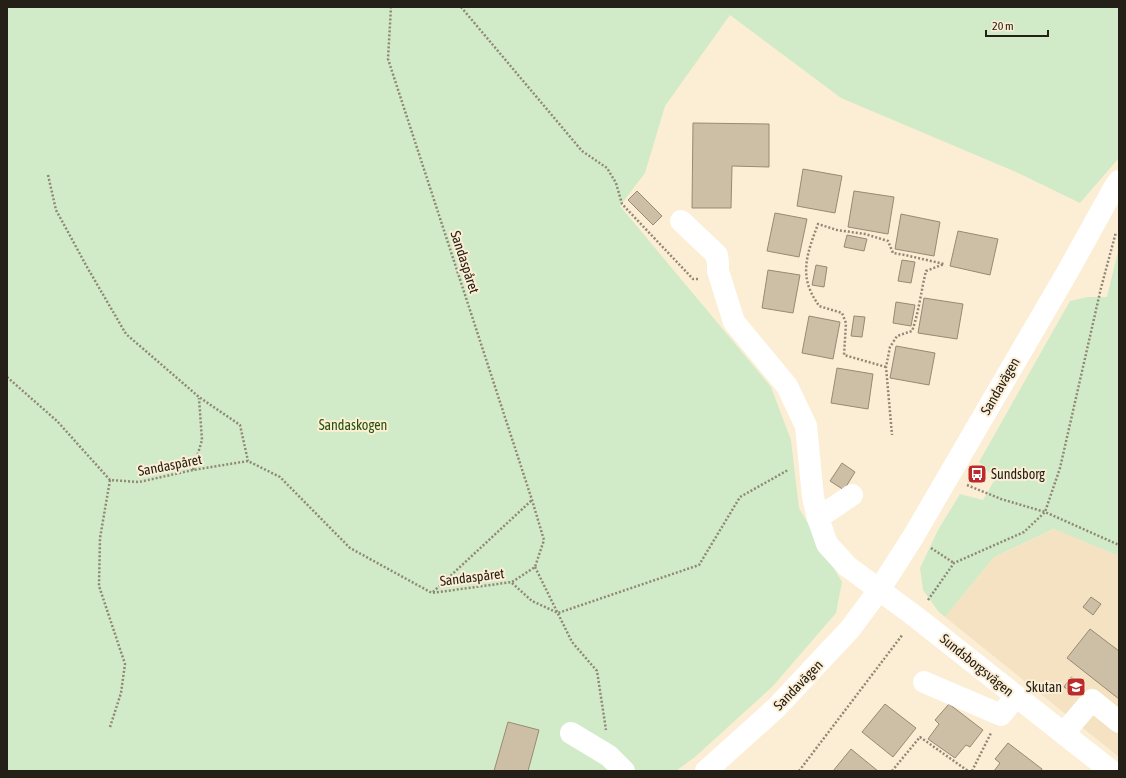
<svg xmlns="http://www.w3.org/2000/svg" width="1126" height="778" font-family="'Asap Condensed',sans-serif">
<rect width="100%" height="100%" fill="#fceed4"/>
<!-- built -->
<path fill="#f4e2c2" d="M1055 529 1119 556V757L945 617 994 557Z"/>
<!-- green -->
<g fill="#d1ebc8">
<path d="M7 7H1119V158L1080 203 1016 172 841 98 730 15 665 106 645 173 620 206 771 387 791 440 799 508 842 582 836 613 773 686 695 757 676 771H7Z"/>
<path d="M1119 247V556L1054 529 994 557 945 617 938 611 923 590 920 568 938 530 960 494 983 500 995 479 979 462 1070 301 1088 297H1107Z"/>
</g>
<!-- building -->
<g fill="#ccbfa5" stroke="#978a72">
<path d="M693 123 769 124V167L732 166 731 208H692Z"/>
<path d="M803 169 842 176 835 213 797 206Z"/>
<path d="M637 191 662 216 653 225 628 200Z"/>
<path d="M854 191 894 197 888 234 848 227Z"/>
<path d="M775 213 807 219 799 257 767 251Z"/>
<path d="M901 214 940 222 934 256 895 249Z"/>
<path d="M958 231 998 239 990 275 950 266Z"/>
<path d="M847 235 867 239 864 251 844 247Z"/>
<path d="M902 260 915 262 911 283 898 281Z"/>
<path d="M816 265 827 267 824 287 812 285Z"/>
<path d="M768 270 800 275 793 313 762 308Z"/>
<path d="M924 298 963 304 957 339 918 333Z"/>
<path d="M896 302 915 305 911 326 893 323Z"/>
<path d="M809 316 840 322 833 359 802 353Z"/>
<path d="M854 316 865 317 862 337 851 336Z"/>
<path d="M896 346 935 353 929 385 890 378Z"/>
<path d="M837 368 873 374 868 409 831 403Z"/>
<path d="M842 463 855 472 844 490 830 481Z"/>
<path d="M1091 597 1101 604 1093 615 1083 607Z"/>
<path d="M1090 629 1119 651V699L1067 658Z"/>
<path d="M1071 677 1082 683 1075 694 1064 687Z"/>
<path d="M885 704 916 728 893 757 862 732Z"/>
<path d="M949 704 983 730 970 747 966 745 955 758 928 739 939 724 935 720Z"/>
<path d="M508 722 539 730 528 771H494Z"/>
<path d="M1008 743 1042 769 1041 771H994L1000 763 995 759Z"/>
<path d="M851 749 878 771H833Z"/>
</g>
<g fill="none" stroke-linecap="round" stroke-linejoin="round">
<!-- path -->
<g stroke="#918776" stroke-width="2.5" stroke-dasharray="2 2" stroke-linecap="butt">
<path d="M461 7 582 151 607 168 616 183 622 204 693 279H698"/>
<path d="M48 175 56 210 87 267 126 334 199 397 240 425 248 461"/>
<path d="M886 367 844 355 846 323 842 313 819 306C816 301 813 297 811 292 800 269 810 246 818 224L837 230 865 234 888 241 893 253 905 255 944 264 926 271C921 291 919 312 912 331L897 336 890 347 886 367 892 435"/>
<path d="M7 377 57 421 110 480 139 482 193 470 248 461 280 477 350 548 432 593 512 582 535 567 544 540 532 500 388 59 391 7"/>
<path d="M193 470 202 440 199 398"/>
<path d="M967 485 1001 499 1045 512 1119 545"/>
<path d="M931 548 954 563"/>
<path d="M535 567 572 642 597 671 606 730"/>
<path d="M512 583 532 601 558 613 699 565 740 497 788 470"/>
<path d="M433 592 532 500"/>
<path d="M928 600 954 563 1024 532 1045 512 1060 468 1101 288 1116 232"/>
<path d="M110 727 121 693 125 664 99 586 100 538 110 480"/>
<path d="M799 771 903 634"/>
<path d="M892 771 920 737 968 771"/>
<path d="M972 771 991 733"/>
</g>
<!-- minor -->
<g stroke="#fff" stroke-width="22">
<path d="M681 221 717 255 718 264V271L734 322 787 386 806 426 813 497 818 518 827 544 847 566 916 617 1111 771"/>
<path d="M818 518 852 495"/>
<path d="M924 682 1001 715 1016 696"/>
<path d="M571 733 609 756 624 771"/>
<path d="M1064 733 1092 700 1119 722"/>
<path d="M706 771 776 708 850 629 879 590 913 537 1068 271 1114 188 1119 181"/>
</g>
</g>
<!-- icons -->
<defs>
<symbol id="bus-square" viewBox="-11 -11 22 22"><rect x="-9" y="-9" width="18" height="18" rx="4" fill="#bb2b2c" stroke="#fceed4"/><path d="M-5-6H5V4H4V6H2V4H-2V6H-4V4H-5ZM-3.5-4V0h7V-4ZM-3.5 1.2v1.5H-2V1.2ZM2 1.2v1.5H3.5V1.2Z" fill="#fff"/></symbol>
<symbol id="school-square" viewBox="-11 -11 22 22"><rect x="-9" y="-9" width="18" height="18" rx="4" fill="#bb2b2c" stroke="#fceed4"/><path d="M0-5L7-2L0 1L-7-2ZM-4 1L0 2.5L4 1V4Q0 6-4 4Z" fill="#fff"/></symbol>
</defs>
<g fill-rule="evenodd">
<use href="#bus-square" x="966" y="463" width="22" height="22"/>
<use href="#school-square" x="1065" y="676" width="22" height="22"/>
</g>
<g text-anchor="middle" stroke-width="4" stroke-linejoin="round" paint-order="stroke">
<!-- street labels -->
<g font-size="14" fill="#252017" stroke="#fceed4">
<text transform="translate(465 262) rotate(72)" y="5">Sandaspåret</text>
<text transform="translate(1000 386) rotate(-60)" y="5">Sandavägen</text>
<text transform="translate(170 465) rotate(-11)" y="5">Sandaspåret</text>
<text transform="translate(472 577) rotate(-7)" y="5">Sandaspåret</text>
<text transform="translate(977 665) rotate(39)" y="5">Sundsborgsvägen</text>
<text transform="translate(798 685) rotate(-46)" y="5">Sandavägen</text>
</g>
<!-- park labels -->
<g font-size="14" fill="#24530a" stroke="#fceed4">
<text x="353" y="430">Sandaskogen</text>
</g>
<!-- poi labels -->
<g font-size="14" fill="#252017" stroke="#fceed4" text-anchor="start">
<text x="991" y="479">Sundsborg</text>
<text x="1062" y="692" text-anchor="end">Skutan</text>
</g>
</g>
<!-- border -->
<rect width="1126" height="778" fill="none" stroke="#252017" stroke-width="16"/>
<!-- scale -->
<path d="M986 30v6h62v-6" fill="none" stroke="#252017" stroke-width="2"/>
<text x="992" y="30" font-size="12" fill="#252017" stroke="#fceed4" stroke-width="3" paint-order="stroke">20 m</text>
</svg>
